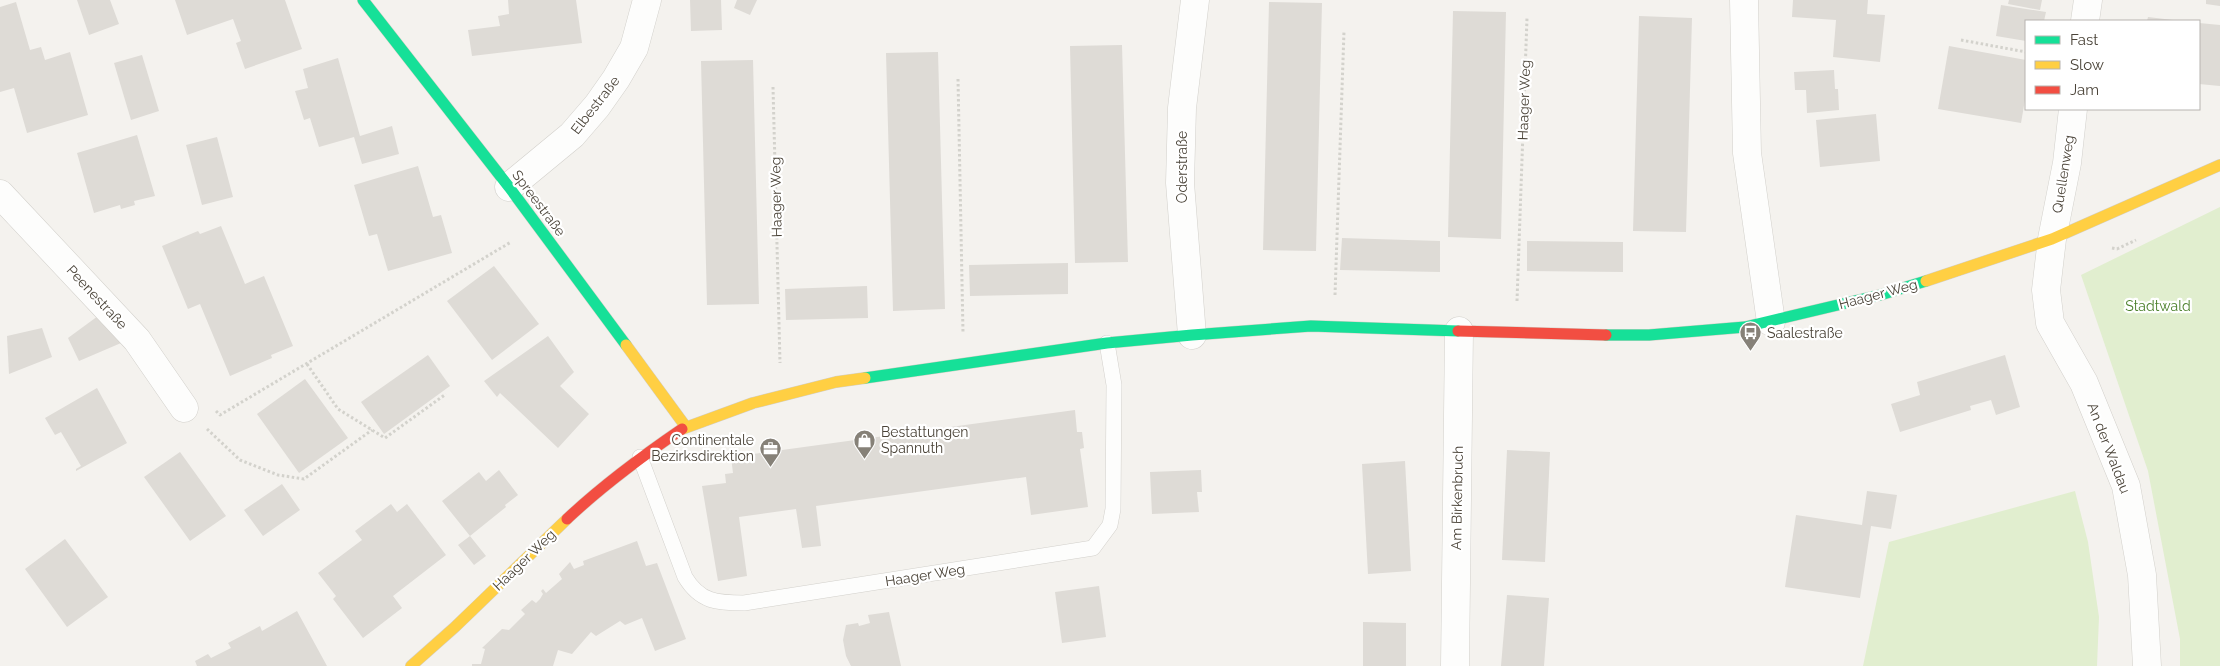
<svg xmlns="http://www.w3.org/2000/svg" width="2220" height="666" font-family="Raleway,sans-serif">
<rect width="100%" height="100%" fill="#f4f2ee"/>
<!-- green -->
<g fill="#e1eecf">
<path d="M2220 207V666H2180V639L2148 471 2081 275Z"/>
<path d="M2075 491 2088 542 2099 617 2097 666H1863L1889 542Z"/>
</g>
<!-- building -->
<g fill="#dedbd6">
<path d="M77 0H110L119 24 89 35Z"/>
<path d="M175 0H285L302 49 245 69 236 43 241 41 233 19 187 35Z"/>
<path d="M508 0H576L582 43 472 56 468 30 500 26 498 16 509 14Z"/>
<path d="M690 0H721L722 30 691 31Z"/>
<path d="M737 0H757L750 15 734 8Z"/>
<path d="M1793 0H1868L1867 14 1885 15 1880 62 1833 57 1836 20 1792 17Z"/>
<path d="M2009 0H2042L2040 10 2008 4Z"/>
<path d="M2206 0H2220V6L2206 4Z"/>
<path d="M16 2 30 50 41 47 45 60 70 52 88 115 27 133 14 88 0 92V7Z"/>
<path d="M1269 2 1322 3 1316 251 1263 250Z"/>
<path d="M2001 5 2046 12 2044 21H2026V41L1996 36Z"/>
<path d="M1453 11 1506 12 1501 239 1448 237Z"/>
<path d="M1639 16 1692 18 1686 232 1633 231Z"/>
<path d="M2148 17 2173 20V21H2147Z"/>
<path d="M2199 23 2220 25V86L2199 84Z"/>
<path d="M1122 45 1128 262 1075 263 1070 46Z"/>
<path d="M1949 46 2026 60V94L2021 123 1938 109Z"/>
<path d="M938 52 945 309 893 311 886 53Z"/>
<path d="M142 55 159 111 131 120 114 63Z"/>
<path d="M338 58 360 136 392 126 399 154 362 164 354 137 319 147 310 118 304 120 295 91 308 88 303 69Z"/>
<path d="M753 60 759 304 707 305 701 61Z"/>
<path d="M1834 70 1835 89H1838L1839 110 1807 113 1806 90H1795L1794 72Z"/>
<path d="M1876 114 1880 161 1820 167 1816 120Z"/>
<path d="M137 135 155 196 134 201 135 205 121 209 120 205 94 213 77 153Z"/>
<path d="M217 137 233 197 202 205 186 145Z"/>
<path d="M418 166 433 217 441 215 452 253 388 271 377 234 369 236 354 185Z"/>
<path d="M221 226 245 284 264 276 293 346 271 355 272 358 230 376 200 304 188 309 162 246 198 231 200 234Z"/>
<path d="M1342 238 1440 241V272L1340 270Z"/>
<path d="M1527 241 1623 242V272L1527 271Z"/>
<path d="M1068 263V294L970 296 969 265Z"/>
<path d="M494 266 539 324 492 360 447 301Z"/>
<path d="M867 286 868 318 786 320 785 289Z"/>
<path d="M98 316 121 343 79 361 68 338Z"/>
<path d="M42 328 52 357 9 374 7 336Z"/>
<path d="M548 336 574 372 560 386 589 414 558 448 500 393 497 397 484 381Z"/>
<path d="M428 355 450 386 384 434 361 402Z"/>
<path d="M2005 355 2020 407 1996 415 1991 400 1970 406 1971 410 1900 432 1891 404 1920 395 1917 382Z"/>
<path d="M305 379 348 438 299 473 257 414Z"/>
<path d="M97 388 127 443 76 471V469L81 466 61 432 55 435 45 418Z"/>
<path d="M1075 410 1077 432H1082L1084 448 1080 449 1088 507 1031 515 1026 477 816 506 821 546 802 548 796 509 739 517 747 576 718 581 702 486 726 483 725 474 733 473 731 457Z"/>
<path d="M1507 450 1550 452 1545 562 1502 560Z"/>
<path d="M180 452 226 516 190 541 144 477Z"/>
<path d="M1405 461 1411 571 1368 574 1362 464Z"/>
<path d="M499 470 518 495 505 505 506 507 470 536 486 556 474 565 458 545 470 536 442 501 479 472 486 481Z"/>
<path d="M1201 470 1202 492H1197L1199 512 1152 514 1150 472Z"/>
<path d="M282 484 300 510 263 536 244 510Z"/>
<path d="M1867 491 1897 495 1891 529 1871 526 1860 598 1785 587 1796 515 1862 525Z"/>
<path d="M391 504 397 512 407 504 446 555 393 596 402 608 363 638 333 599 336 596 318 573 362 540 355 531Z"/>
<path d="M65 539 108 597 67 627 25 569Z"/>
<path d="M637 541 646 566 657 563 686 639 655 651 642 618 625 625 620 621 596 636 591 632 572 654 558 650 553 666H472V664H481L485 649 482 648 502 629 509 630 525 614 521 610 532 600 536 603 540 599 543 594 541 591 543 589 546 593 562 579 559 574 570 562 574 569 584 565 583 561Z"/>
<path d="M1099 586 1106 637 1062 643 1055 592Z"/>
<path d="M1507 595 1549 598 1544 666H1501Z"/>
<path d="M297 611 327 666H197L195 661 208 654 211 658 231 648 228 643 260 626 262 631Z"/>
<path d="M889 612 901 666H851L846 656 843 640 846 625 858 623 859 626 870 623 868 615Z"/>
<path d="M1363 622 1406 623V666H1363Z"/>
</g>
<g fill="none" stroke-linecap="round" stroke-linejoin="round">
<defs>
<path id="lane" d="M640 457 685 577C700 602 717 603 744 603L1093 548 1110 525 1113 509 1114 385 1107 343"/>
<g id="street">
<path d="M1744 0 1747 153 1771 322"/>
<path d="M2085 21 2088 0"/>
<path d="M2073 109 2067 163 2052 239 2046 290 2050 323 2084 383 2126 486 2142 575 2147 666"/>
<path d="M509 187 572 135 597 106 616 79 634 48 647 0"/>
<path d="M0 194 137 340 184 408"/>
<path d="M1192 335 1180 183 1182 108 1195 0"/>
<path d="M1455 666 1459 331"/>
</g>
<g id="fast">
<path d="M363 0 509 187 626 345"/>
<path d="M1606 335H1649L1745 327 1880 295 1926 281"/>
<path d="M865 378 1107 343 1192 335 1311 326 1458 331"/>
</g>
<g id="slow">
<path d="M1926 281 2052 239 2220 165"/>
<path d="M626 345 686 427"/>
<path d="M682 429 753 403 836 382 865 378"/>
<path d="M411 666 455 627 567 519"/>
</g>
<g id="jam">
<path d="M1458 331 1606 335"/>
<path d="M567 519C603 485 641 457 682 429"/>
</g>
</defs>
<!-- lane casing -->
<use href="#lane" stroke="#d2d0cb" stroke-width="16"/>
<!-- street casing -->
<use href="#street" stroke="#d2d0cb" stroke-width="29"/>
<!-- fast casing -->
<use href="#fast" stroke="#d3cfc5" stroke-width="12"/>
<!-- slow casing -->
<use href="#slow" stroke="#d3cfc5" stroke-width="12"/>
<!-- jam casing -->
<use href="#jam" stroke="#d3cfc5" stroke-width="12"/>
<!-- path -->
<g stroke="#d3d2cc" stroke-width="3" stroke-dasharray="2.5 2.5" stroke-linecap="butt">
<path d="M1961 40 2026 52"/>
<path d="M958 79 963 333"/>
<path d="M773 87 780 363"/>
<path d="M2112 248 2117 249 2136 240"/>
<path d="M1335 295 1344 31"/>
<path d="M1517 301 1527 18"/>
<path d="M307 364 338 409 385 438 446 394"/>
<path d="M216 411 220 415 511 242"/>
<path d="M207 429 240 460 278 475 304 479 372 430"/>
</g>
<!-- lane -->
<use href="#lane" stroke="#fdfdfc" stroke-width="15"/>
<!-- street -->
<use href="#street" stroke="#fdfdfc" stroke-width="28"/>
<!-- fast -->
<use href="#fast" stroke="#16e098" stroke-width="11"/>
<!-- slow -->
<use href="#slow" stroke="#ffcf43" stroke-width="11"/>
<!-- jam -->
<use href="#jam" stroke="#f24e42" stroke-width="11"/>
</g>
<!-- icons -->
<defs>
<symbol id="bus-pin" viewBox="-11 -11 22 30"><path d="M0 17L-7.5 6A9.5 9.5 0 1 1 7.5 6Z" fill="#868178" stroke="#fff"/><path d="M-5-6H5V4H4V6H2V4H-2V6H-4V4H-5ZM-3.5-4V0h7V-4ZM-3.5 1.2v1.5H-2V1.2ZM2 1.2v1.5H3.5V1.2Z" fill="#fff"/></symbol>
<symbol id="shop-pin" viewBox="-11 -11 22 30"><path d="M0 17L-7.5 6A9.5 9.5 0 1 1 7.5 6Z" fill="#868178" stroke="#fff"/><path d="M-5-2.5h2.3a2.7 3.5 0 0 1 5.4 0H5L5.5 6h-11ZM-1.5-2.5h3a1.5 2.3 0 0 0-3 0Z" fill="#fff"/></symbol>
<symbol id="office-pin" viewBox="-11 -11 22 30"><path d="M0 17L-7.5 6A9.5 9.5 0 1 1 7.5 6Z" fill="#868178" stroke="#fff"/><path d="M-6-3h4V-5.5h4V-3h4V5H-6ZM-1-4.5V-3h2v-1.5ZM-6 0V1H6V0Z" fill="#fff"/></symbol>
</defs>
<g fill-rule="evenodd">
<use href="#bus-pin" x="1738" y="320" width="25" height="34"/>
<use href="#shop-pin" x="852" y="428" width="25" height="34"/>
<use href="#office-pin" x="758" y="436" width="25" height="34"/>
</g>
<g text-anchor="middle" stroke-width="4.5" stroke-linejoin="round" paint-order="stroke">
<!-- street labels -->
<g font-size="14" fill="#4b4439" stroke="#fff">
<text transform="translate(1524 100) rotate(-88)" y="5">Haager Weg</text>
<text transform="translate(595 105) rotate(-52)" y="5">Elbestraße</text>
<text transform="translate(1182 167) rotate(-90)" y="5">Oderstraße</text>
<text transform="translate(2063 174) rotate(-81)" y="5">Quellenweg</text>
<text transform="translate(776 197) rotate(-91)" y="5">Haager Weg</text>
<text transform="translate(539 203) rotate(53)" y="5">Spreestraße</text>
<text transform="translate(1878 294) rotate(-15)" y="5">Haager Weg</text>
<text transform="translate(97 297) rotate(47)" y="5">Peenestraße</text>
<text transform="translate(2109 448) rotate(69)" y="5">An der Waldau</text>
<text transform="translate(1457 498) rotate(-89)" y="5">Am Birkenbruch</text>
<text transform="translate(524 560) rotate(-44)" y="5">Haager Weg</text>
<text transform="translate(925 575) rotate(-9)" y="5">Haager Weg</text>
</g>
<!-- park labels -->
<g font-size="14" fill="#4a7f2a" stroke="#fff">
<text x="2158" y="311">Stadtwald</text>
</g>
<!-- poi labels -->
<g font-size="14" fill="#4b4439" stroke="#fff" text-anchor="start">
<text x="1767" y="338">Saalestraße</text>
<text x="881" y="437">Bestattungen<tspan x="881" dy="16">Spannuth</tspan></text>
<text x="754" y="445" text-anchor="end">Continentale<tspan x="754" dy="16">Bezirksdirektion</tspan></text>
</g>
</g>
<!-- legend -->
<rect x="2025" y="20" width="175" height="90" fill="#ffffff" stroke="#b7b4b0"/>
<rect x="2035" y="36" width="25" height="8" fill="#16e098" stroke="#b7b4b0"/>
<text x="2070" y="45" font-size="15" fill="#4b4439">Fast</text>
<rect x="2035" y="61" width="25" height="8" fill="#ffcf43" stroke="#b7b4b0"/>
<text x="2070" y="70" font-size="15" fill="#4b4439">Slow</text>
<rect x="2035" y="86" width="25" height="8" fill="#f24e42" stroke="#b7b4b0"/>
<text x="2070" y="95" font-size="15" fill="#4b4439">Jam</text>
</svg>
